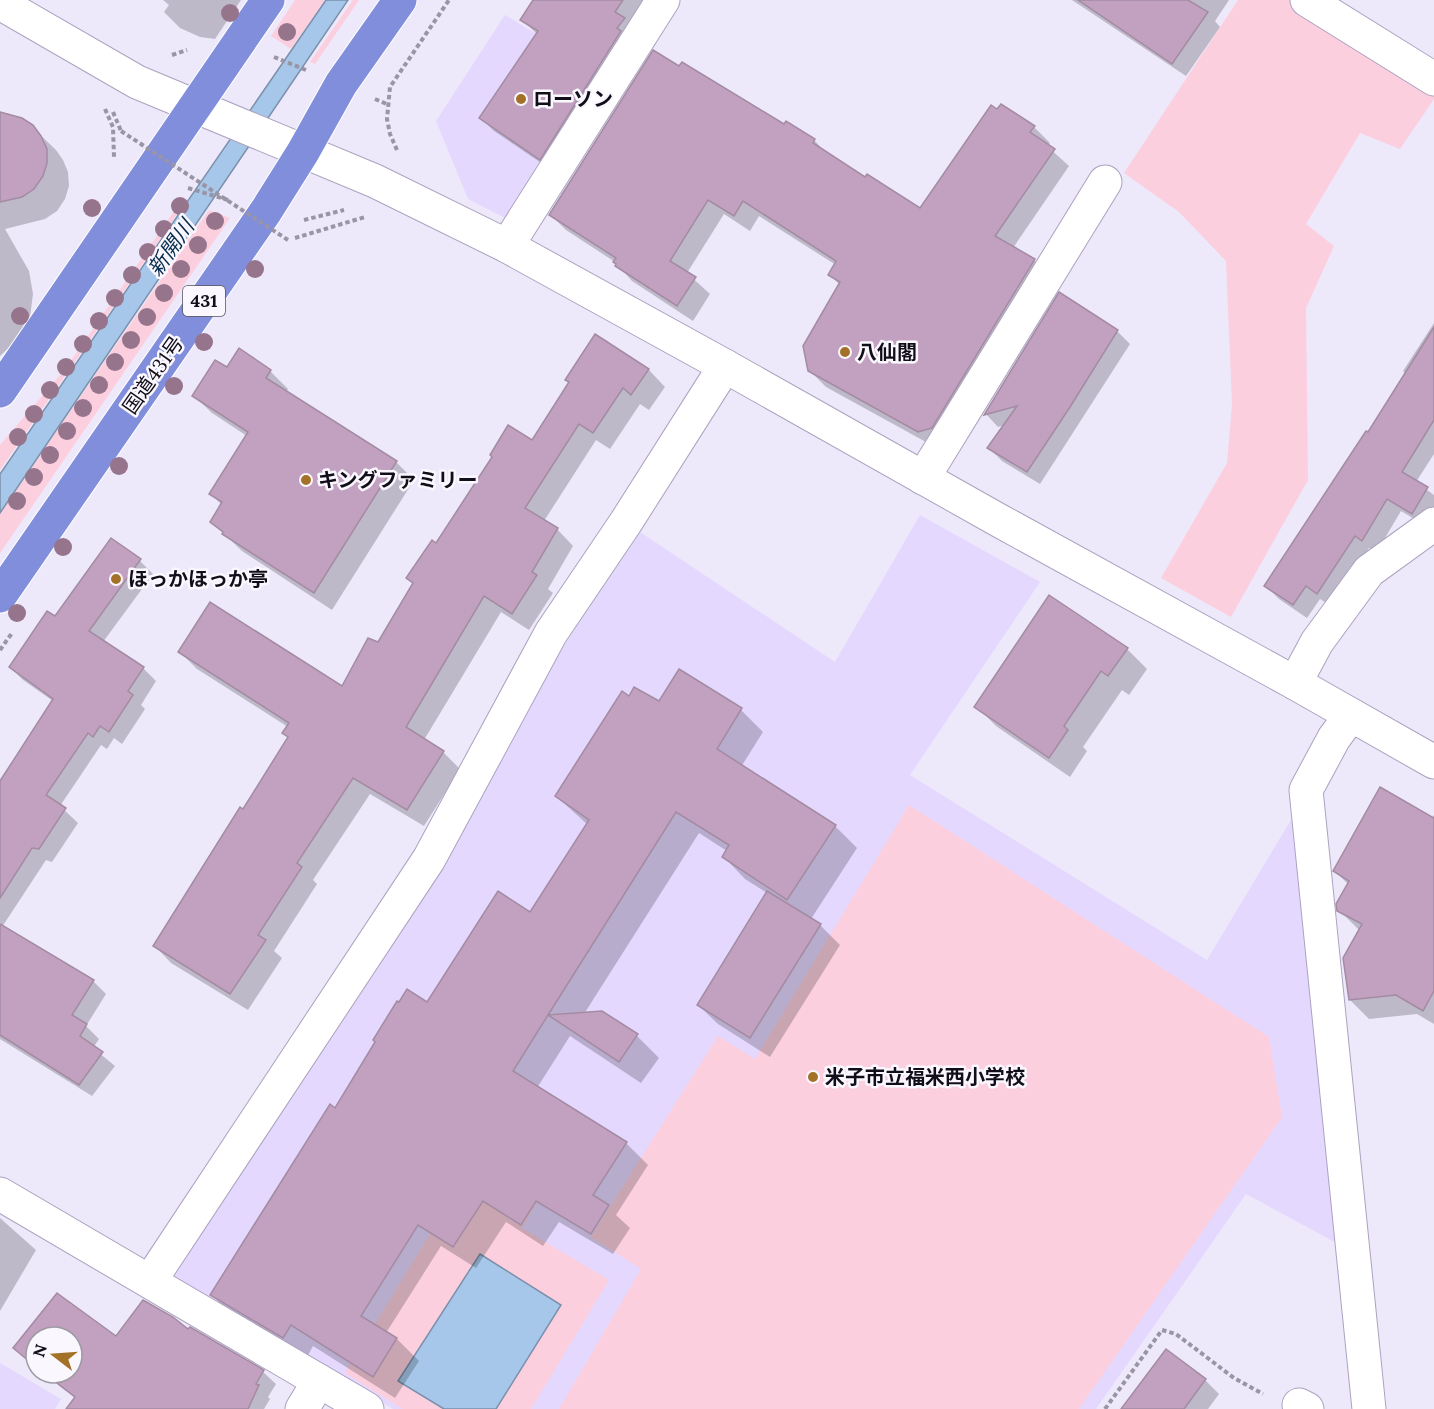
<svg xmlns="http://www.w3.org/2000/svg" width="1434" height="1409" font-family="Lora,'Noto Sans JP',serif">
<rect width="100%" height="100%" fill="#eee8fb"/>
<!-- built -->
<g fill="#e5d8fe">
<path d="M505 15 606 76 511 221 468 199 436 121Z"/>
<path d="M920 515 1040 582 910 775 1207 960 1295 813 1340 1245 1246 1194 1096 1409H393L174 1280V1275L438 870 494 763 561 651 637 530 835 662Z"/>
<path d="M0 1363 61 1399 55 1409H0Z"/>
</g>
<!-- green -->
<g fill="#fccfdf">
<path d="M295 0H325L291 49 271 36Z"/>
<path d="M353 0H359L315 64 310 62Z"/>
<path d="M1238 0H1291L1434 89V99L1400 149 1360 133 1306 224 1334 246 1306 308 1308 480 1231 617 1161 578 1227 463 1232 404 1226 261 1179 212 1124 173Z"/>
<path d="M181 201 185 203 0 470V445L66 368Z"/>
<path d="M209 210 230 218 0 553V513Z"/>
<path d="M909 805 1269 1037 1282 1117 1079 1409H559L641 1269 591 1237 718 1036 755 1059Z"/>
<path d="M464 1178 538 1201 522 1228 609 1280 531 1409H403L345 1373Z"/>
</g>
<!-- water -->
<g fill="#a6c7e9" stroke="#7a90ab" stroke-width="1.5">
<path d="M326 0H348L0 513V474Z"/>
<path d="M480 1254 561 1305 496 1409H444L398 1381Z"/>
</g>
<!-- shadow -->
<g fill="#0003">
<path d="M163 0H241L215 39 200 37 180 28 164 12 169 5Z"/>
<path d="M535 0H642L643 2 553 171 494 131 481 118 537 34 522 20Z"/>
<path d="M1072 0H1229L1215 21 1220 27 1186 76Z"/>
<path d="M1001 106 1034 127 1050 143 1047 146 1069 166 1013 248 1035 261 1050 276 935 447 826 387 810 371 840 285 830 275 836 265 759 216 750 231 724 214 687 273 710 294 693 321 632 281 615 262 566 230 551 215 785 126 814 140 829 156 921 210Z"/>
<path d="M0 116 32 127 56 150 63 160 68 172 69 186 65 199 57 211 45 219 5 229 29 271 33 294 30 317 18 339 0 356Z"/>
<path d="M1434 323V454L1416 482 1434 495V512L1426 526 1401 511 1376 553 1369 548 1331 606 1320 599 1307 618 1279 599 1266 586 1368 434 1406 374 1403 371Z"/>
<path d="M1117 331 1130 344 1040 484 1002 461 989 448 1005 425 998 427 986 414Z"/>
<path d="M596 336 649 370 665 387 649 410 640 404 610 449 596 440 544 521 557 529 573 546 548 589 553 593 529 630 501 612 424 740 444 753 460 769 424 826 370 794 313 880 317 884 274 951 282 958 248 1010 171 963 155 946 290 738 288 727 197 669 180 652 342 688 379 644 414 584 408 578 532 442 571 383Z"/>
<path d="M239 351 270 371 288 389 286 392 396 462 414 480 332 610 242 551 212 522 222 505 211 494 247 436 212 413 194 396 228 369Z"/>
<path d="M140 561 153 574 103 642 143 668 156 681 141 705 145 709 122 744 114 738 107 749 101 745 60 806 78 823 52 862 46 860 2 927 93 981 106 994 86 1026 99 1039 93 1048 115 1066 92 1096 0 1039V781L53 701 23 680 10 667 55 618Z"/>
<path d="M1127 649 1147 669 1129 695 1122 690 1083 747 1087 751 1070 777 996 726 976 706Z"/>
<path d="M679 671 741 710 763 732 741 767 835 826 857 848 811 919 820 925 840 945 770 1057 718 1024 698 1005 767 893 745 879 723 856 727 851 699 833 584 1014 637 1036 659 1058 641 1083 570 1036 537 1088 626 1143 648 1165 616 1215 630 1228 613 1254 559 1222 543 1246 506 1222 476 1268 441 1246 386 1333 397 1339 419 1361 395 1398 313 1346 306 1359 234 1317 212 1295 336 1110 427 1004 531 915 588 825 556 796 629 698 659 703Z"/>
<path d="M1434 815V1024L1417 1014 1369 1019 1350 1000 1360 931 1339 910 1349 885 1335 871 1432 818Z"/>
<path d="M0 1218 36 1250 0 1311Z"/>
<path d="M57 1295 116 1338 189 1331 263 1372 276 1384 268 1397 270 1399 264 1409H68L75 1398 43 1373H72V1337H36V1367L15 1348Z"/>
<path d="M1167 1351 1205 1380 1219 1394 1208 1409H1123Z"/>
</g>
<!-- building -->
<g fill="#c2a0c0" stroke="#a38ba2" stroke-width="1.5">
<path d="M533 0H623L615 12 625 18 617 28 621 31 540 160 479 118 538 31 520 20Z"/>
<path d="M1078 0H1188L1208 12 1172 64Z"/>
<path d="M653 50 679 66 682 62 784 124 786 121 815 139 813 143 865 177 867 174 920 208 991 105 997 109 1001 104 1035 126 1030 132 1055 149 995 236 1035 259 932 428 918 432 808 371 803 346 840 282 828 275 836 261 743 201 734 216 708 200 670 261 696 277 677 306 615 266 616 264 613 262 616 258 549 215Z"/>
<path d="M0 112 22 118 33 125 41 136 47 149V163L43 176 34 189 22 197 0 202Z"/>
<path d="M1059 292 1118 330 1070 407 1027 472 987 448 1017 406 984 415Z"/>
<path d="M1434 327V420L1402 472 1428 487 1412 514 1387 499 1362 541 1355 536 1317 594 1306 586 1293 605 1264 586 1366 431 1368 432Z"/>
<path d="M595 334 649 369 631 395 623 388 593 433 579 424 525 508 558 528 532 572 537 575 512 614 484 596 406 727 444 751 407 810 353 778 297 863 302 867 258 935 266 940 230 994 153 946 240 807 243 809 288 737 282 733 289 723 178 652 210 602 342 686 368 638 378 642 413 583 406 578 432 540 436 543 492 457 490 455 508 425 532 440 569 382 565 380Z"/>
<path d="M239 348 271 370 266 378 397 461 314 593 222 534 223 532 210 522 222 502 209 494 248 432 192 396 215 360 227 367Z"/>
<path d="M111 538 141 559 89 631 144 667 128 691 133 695 109 732 100 726 93 737 88 733 46 795 66 808 39 849 32 848 0 898V781L53 699 9 667 47 611 55 616Z"/>
<path d="M1049 595 1128 648 1108 676 1101 671 1064 726 1068 730 1049 758 974 707Z"/>
<path d="M679 669 742 708 717 749 836 825 787 900 722 857 729 845 676 812 548 1015 602 1011 638 1034 619 1062 548 1015 513 1071 627 1142 593 1195 609 1205 591 1234 536 1201 521 1225 483 1201 453 1247 418 1225 361 1316 397 1338 373 1377 291 1325 283 1338 210 1295 330 1104 335 1108 375 1042 373 1040 397 1001 399 1002 407 989 427 1002 498 891 530 912 589 820 555 796 622 691 629 696 634 687 659 701Z"/>
<path d="M1380 787 1434 818V991L1423 1011 1396 995 1349 1000 1343 958 1362 924 1337 911 1336 904 1349 881 1333 871Z"/>
<path d="M767 891 821 924 750 1038 697 1005Z"/>
<path d="M0 924 94 980 72 1015 87 1024 80 1036 103 1052 79 1085 0 1035Z"/>
<path d="M57 1293 116 1336 143 1300 173 1317 188 1329 190 1327 264 1370 256 1384 259 1385 248 1409H66L75 1397 44 1373H72V1337H36V1367L13 1348Z"/>
<path d="M1166 1349 1206 1379 1184 1409H1121Z"/>
</g>
<g fill="none" stroke-linecap="round" stroke-linejoin="round">
<defs>
<g id="minor">
<path d="M1307 0 1434 79"/>
<path d="M0 3 137 82 375 181 507 246 725 366 1000 521 1295 683 1434 762"/>
<path d="M507 246 663 0"/>
<path d="M923 478 1105 182"/>
<path d="M1295 683 1317 642 1369 571 1434 524"/>
<path d="M1351 715 1334 738 1306 790 1369 1409"/>
<path d="M0 1194 367 1409"/>
<path d="M150 1281 429 859 551 633 626 522 725 366"/>
<path d="M1299 1405 1307 1409"/>
<path d="M302 1409 319 1381"/>
</g>
<g id="highway">
<path d="M0 391 268 0"/>
<path d="M0 596 266 211 303 152 341 84 400 0"/>
</g>
</defs>
<!-- minor casing -->
<use href="#minor" stroke="#aca2bf" stroke-width="35"/>
<!-- highway casing -->
<use href="#highway" stroke="#fff" stroke-width="35"/>
<!-- path -->
<g stroke="#9a95a5" stroke-width="4" stroke-dasharray="4.5 3" stroke-linecap="butt">
<path d="M172 55 187 50"/>
<path d="M274 57 306 70"/>
<path d="M375 99 389 105"/>
<path d="M105 109 113 127 114 157"/>
<path d="M113 112 121 131"/>
<path d="M397 150 390 134 387 119 390 87 449 0"/>
<path d="M188 188 228 200"/>
<path d="M304 220 344 210"/>
<path d="M295 238 365 217"/>
<path d="M0 650 12 633"/>
<path d="M1105 1409 1162 1330 1176 1334 1234 1378 1263 1394"/>
</g>
<!-- minor -->
<use href="#minor" stroke="#fff" stroke-width="33"/>
<!-- highway -->
<use href="#highway" stroke="#818edb" stroke-width="33"/>
<!-- path-bridge -->
<path stroke="#9a95a5" stroke-width="4" stroke-dasharray="4.5 3" stroke-linecap="butt" d="M121 131 288 240"/>
</g>
<!-- trees -->
<g fill="#96748c">
<circle cx="230" cy="13" r="9"/>
<circle cx="287" cy="32" r="9"/>
<circle cx="180" cy="206" r="9"/>
<circle cx="92" cy="208" r="9"/>
<circle cx="215" cy="221" r="9"/>
<circle cx="164" cy="229" r="9"/>
<circle cx="198" cy="245" r="9"/>
<circle cx="148" cy="252" r="9"/>
<circle cx="181" cy="269" r="9"/>
<circle cx="255" cy="269" r="9"/>
<circle cx="132" cy="275" r="9"/>
<circle cx="164" cy="293" r="9"/>
<circle cx="115" cy="298" r="9"/>
<circle cx="20" cy="316" r="9"/>
<circle cx="147" cy="317" r="9"/>
<circle cx="99" cy="321" r="9"/>
<circle cx="131" cy="340" r="9"/>
<circle cx="204" cy="342" r="9"/>
<circle cx="83" cy="344" r="9"/>
<circle cx="115" cy="362" r="9"/>
<circle cx="66" cy="367" r="9"/>
<circle cx="99" cy="385" r="9"/>
<circle cx="174" cy="386" r="9"/>
<circle cx="50" cy="390" r="9"/>
<circle cx="83" cy="408" r="9"/>
<circle cx="34" cy="414" r="9"/>
<circle cx="67" cy="431" r="9"/>
<circle cx="18" cy="437" r="9"/>
<circle cx="50" cy="455" r="9"/>
<circle cx="119" cy="466" r="9"/>
<circle cx="34" cy="477" r="9"/>
<circle cx="17" cy="501" r="9"/>
<circle cx="63" cy="547" r="9"/>
<circle cx="17" cy="613" r="9"/>
</g>
<!-- markers -->
<g fill="#a37127" stroke="#faf7fe" stroke-width="2">
<circle cx="521" cy="99" r="6"/>
<circle cx="845" cy="352" r="6"/>
<circle cx="306" cy="480" r="6"/>
<circle cx="116" cy="579" r="6"/>
<circle cx="813" cy="1077" r="6"/>
</g>
<g text-anchor="middle" stroke-width="5" stroke-linejoin="round" paint-order="stroke">
<!-- shield labels -->
<rect fill="#faf7fe" stroke="#58545e" stroke-width="1.5" x="183" y="286" width="42" height="30" rx="4.5"/>
<g font-size="18" font-weight="bold" fill="#120e19">
<text x="204" y="307">431</text>
</g>
<!-- poi labels -->
<g font-size="20" font-weight="bold" fill="#120e19" stroke="#faf7fe" text-anchor="start">
<text x="533" y="106">ローソン</text>
<text x="857" y="359">八仙閣</text>
<text x="318" y="487">キングファミリー</text>
<text x="128" y="586">ほっかほっか亭</text>
<text x="825" y="1084">米子市立福米西小学校</text>
</g>
<!-- street labels -->
<g font-size="20" fill="#120e19" stroke="#faf7fe">
<text transform="translate(153 375) rotate(-55)" y="7">国道431号</text>
</g>
<!-- water labels -->
<g font-size="21" font-style="italic" fill="#082d4e" stroke="#faf7fe">
<text transform="translate(171 248) rotate(-55)" y="7">新開川</text>
</g>
</g>
<!-- north arrow -->
<g transform="translate(54 1355) rotate(287)"><circle r="28" fill="#faf7fe" stroke="#9d9aa2" stroke-width="1.5"/>
<path d="M0-4.5L10 22L0 15L-10 22Z" fill="#a37127"/>
<text y="-9" font-size="16" font-weight="bold" text-anchor="middle" fill="#120e19">N</text>
</g>
</svg>
